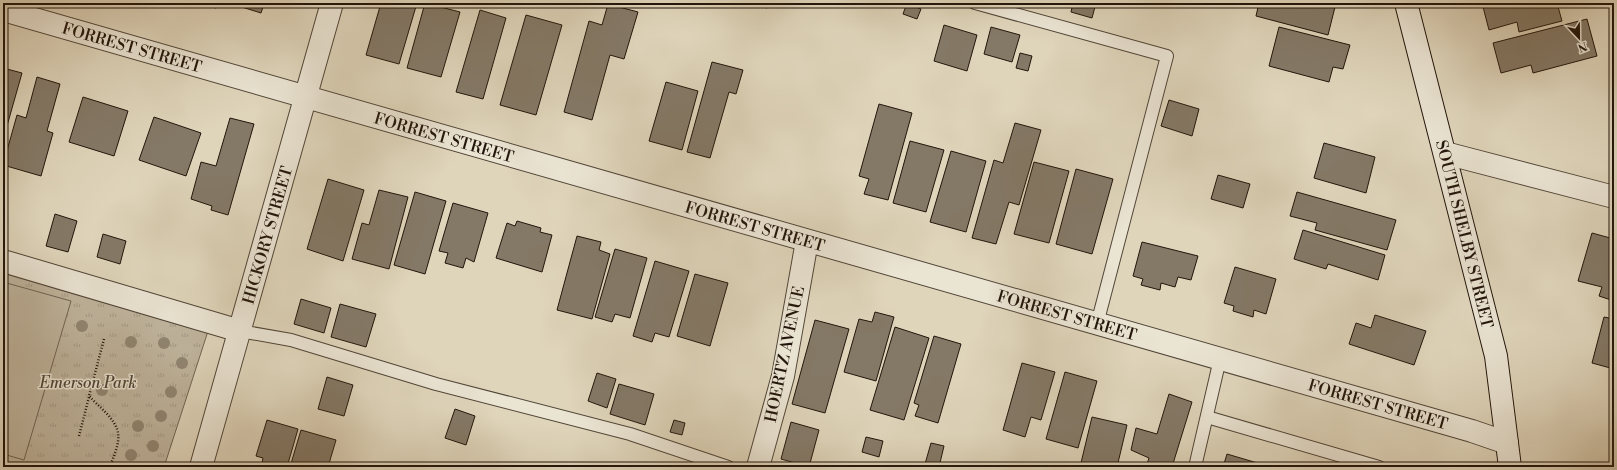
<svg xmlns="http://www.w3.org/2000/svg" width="1617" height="470" font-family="'Libre Bodoni',serif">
<defs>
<pattern id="grass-tufts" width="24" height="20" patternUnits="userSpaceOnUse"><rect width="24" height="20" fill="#bfb49d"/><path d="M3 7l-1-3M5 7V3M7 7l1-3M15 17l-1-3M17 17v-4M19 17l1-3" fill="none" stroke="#a49a86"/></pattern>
</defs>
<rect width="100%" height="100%" fill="#dfd5bb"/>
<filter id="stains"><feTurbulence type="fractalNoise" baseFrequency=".005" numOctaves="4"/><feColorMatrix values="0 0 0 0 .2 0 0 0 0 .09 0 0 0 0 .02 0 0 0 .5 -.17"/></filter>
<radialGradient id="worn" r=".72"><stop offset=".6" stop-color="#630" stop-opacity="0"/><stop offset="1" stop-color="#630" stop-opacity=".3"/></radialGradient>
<!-- grass -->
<path fill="url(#grass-tufts)" stroke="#706454" d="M3 269 209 328 164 467H3Z"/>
<!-- garden -->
<path fill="#bfb49d" stroke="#706454" d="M3 282 71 301 24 460 3 454Z"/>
<!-- building -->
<g fill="#847967" stroke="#22150b">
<path d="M199 3H217L216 8Z"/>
<path d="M229 3H268V5L264 4 261 13Z"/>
<path d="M381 3H417L399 64 366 55Z"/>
<path d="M425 3 460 12 441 77 407 68Z"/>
<path d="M748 3H768L767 8Z"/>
<path d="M907 3 921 9 917 19 903 14Z"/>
<path d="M1073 3H1096L1092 18 1071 12Z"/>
<path d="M1259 3H1336L1328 35 1256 16Z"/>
<path d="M1482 3H1557L1562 21 1519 32 1517 22 1489 30Z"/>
<path d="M608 4 638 12 624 59 610 55 592 120 564 112 589 21 602 25Z"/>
<path d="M480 10 506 18 483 99 456 92Z"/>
<path d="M526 15 562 25 536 115 500 105Z"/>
<path d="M1587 19 1597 56 1533 73 1531 65 1501 73 1493 43Z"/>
<path d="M944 25 977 35 967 71 934 61Z"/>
<path d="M991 27 1020 35 1012 62 984 54Z"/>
<path d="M1279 27 1350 45 1343 69 1333 67 1329 82 1269 66Z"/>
<path d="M1020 53 1032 56 1028 71 1016 68Z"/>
<path d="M712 62 743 70 736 94 729 92 710 158 687 152Z"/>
<path d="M3 68 22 73 3 140Z"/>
<path d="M37 77 60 84 47 131 53 133 41 176 3 165 17 115 26 118Z"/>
<path d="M666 82 698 91 682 150 649 141Z"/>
<path d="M83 97 128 111 114 156 69 142Z"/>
<path d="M1169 100 1199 109 1192 136 1161 126Z"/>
<path d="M879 104 912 113 888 200 864 194 869 179 859 176Z"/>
<path d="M154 117 201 133 186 176 139 160Z"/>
<path d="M230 118 254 124 228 215 211 210 212 206 191 199 201 162 216 166Z"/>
<path d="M1015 123 1041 130 1019 205 1009 202 996 244 972 238 994 160 1003 163Z"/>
<path d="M910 141 944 150 926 212 893 203Z"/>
<path d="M1324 143 1375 157 1366 193 1314 178Z"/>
<path d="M951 151 986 161 966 232 930 222Z"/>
<path d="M1034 162 1069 171 1049 243 1014 234Z"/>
<path d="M1076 169 1113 179 1092 254 1056 244Z"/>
<path d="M1218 175 1250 184 1243 208 1211 199Z"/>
<path d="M328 179 364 190 343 261 307 249Z"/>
<path d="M379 190 408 197 389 269 352 259 362 223 369 225Z"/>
<path d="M415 192 446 201 425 274 394 265Z"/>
<path d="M1297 192 1396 220 1387 250 1315 230 1317 223 1290 216Z"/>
<path d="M453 203 488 213 474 262 466 258 463 268 445 263 448 253 439 251Z"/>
<path d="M55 214 77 221 68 252 46 246Z"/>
<path d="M517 221 541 228 540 232 552 235 542 272 496 258 507 223 515 226Z"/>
<path d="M1303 230 1385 255 1378 280 1328 264 1326 269 1294 259Z"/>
<path d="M1592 233 1614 239V301L1599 296 1602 287 1578 281Z"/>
<path d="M103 234 126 241 120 264 97 257Z"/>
<path d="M577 236 601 242 599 250 610 254 592 319 557 310Z"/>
<path d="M1142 242 1198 256 1191 280 1178 277 1175 287 1161 283 1160 290 1141 285 1143 279 1133 276Z"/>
<path d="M615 249 647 258 630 318 615 314 612 322 595 317Z"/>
<path d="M655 261 689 271 669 337 655 333 652 342 633 336Z"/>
<path d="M1235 267 1276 279 1266 314 1254 310 1253 317 1233 311 1234 306 1224 303Z"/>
<path d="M695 274 728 283 710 346 677 336Z"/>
<path d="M301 299 331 308 324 333 294 324Z"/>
<path d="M340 304 376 314 366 347 331 337Z"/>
<path d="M875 312 894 317 876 381 844 372 859 319 872 322Z"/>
<path d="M1375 315 1426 331 1414 365 1349 344 1356 323 1371 328Z"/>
<path d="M1604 317 1614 319V369L1592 363Z"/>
<path d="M815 320 849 329 825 413 792 404Z"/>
<path d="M895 327 929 338 904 420 870 410Z"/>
<path d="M934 336 961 344 938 423 915 416 919 405 914 403Z"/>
<path d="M1022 363 1055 372 1041 420 1031 417 1025 437 1003 430Z"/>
<path d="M1065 372 1097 381 1078 448 1046 439Z"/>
<path d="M597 373 616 379 607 408 588 401Z"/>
<path d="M327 377 353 385 344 416 318 409Z"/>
<path d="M619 384 654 394 645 425 610 414Z"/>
<path d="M1169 394 1192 402 1172 467H1160L1147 464 1149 458 1131 450 1136 428 1157 434Z"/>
<path d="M455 409 475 416 466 445 445 438Z"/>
<path d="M1092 417 1127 425 1117 467H1080Z"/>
<path d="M267 420 298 429 287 467H261L263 458 256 456Z"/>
<path d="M674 420 685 423 682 435 670 432Z"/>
<path d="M791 422 819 430 809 467 781 459Z"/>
<path d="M301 430 336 440 328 467H290Z"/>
<path d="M866 437 883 441 879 457 862 452Z"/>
<path d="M931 443 944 446 939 467 925 464Z"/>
<path d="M1227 454 1271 467H1223Z"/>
</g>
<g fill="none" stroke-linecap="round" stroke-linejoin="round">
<defs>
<g id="lane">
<path d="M975 3 1167 56 1097 324"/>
<path d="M240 331 291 340 436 384 630 434 728 467"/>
<path d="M1207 417 1379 467"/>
<path d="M1195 467 1220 359"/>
</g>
<g id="street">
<path d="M3 10 1472 431 1507 443"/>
<path d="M1445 153 1614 197"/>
<path d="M3 261 240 331"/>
<path d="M201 467 332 3"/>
<path d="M758 467 783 376 807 241"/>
</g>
<path id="secondary" d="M1406 3 1496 356 1510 467"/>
</defs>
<!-- lane casing -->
<use href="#lane" stroke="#514537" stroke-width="14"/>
<!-- street casing -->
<use href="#street" stroke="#514537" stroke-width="24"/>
<!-- secondary casing -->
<use href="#secondary" stroke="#22150b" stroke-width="24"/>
<!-- path -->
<g stroke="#22150b" stroke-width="2.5" stroke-dasharray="1 2" stroke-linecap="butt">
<path d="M104 339 89 396C98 406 116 419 118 433 120 444 113 457 110 467"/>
<path d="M79 436 89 397"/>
</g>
<!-- lane -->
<use href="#lane" stroke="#eae4d3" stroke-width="12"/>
<!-- street -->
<use href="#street" stroke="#eae4d3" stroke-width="22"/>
<!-- secondary -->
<use href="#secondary" stroke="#eae4d3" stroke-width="22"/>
</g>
<!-- trees -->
<g fill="#918672">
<circle cx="82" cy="326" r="6"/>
<circle cx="131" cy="342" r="6"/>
<circle cx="164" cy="343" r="6"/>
<circle cx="182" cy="363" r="6"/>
<circle cx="102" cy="390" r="6"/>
<circle cx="171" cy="392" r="6"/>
<circle cx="161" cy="416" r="6"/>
<circle cx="138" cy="426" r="6"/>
<circle cx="153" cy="446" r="6"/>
<circle cx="131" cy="455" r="6"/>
</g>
<g text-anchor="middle" stroke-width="3" stroke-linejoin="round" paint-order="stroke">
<!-- street labels -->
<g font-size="16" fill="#22150b" stroke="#eae4d3">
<text transform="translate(132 47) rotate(16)" y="6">FORREST STREET</text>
<text transform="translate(444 137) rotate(16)" y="6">FORREST STREET</text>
<text transform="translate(755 226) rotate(16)" y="6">FORREST STREET</text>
<text transform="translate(1465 234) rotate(76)" y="6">SOUTH SHELBY STREET</text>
<text transform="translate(267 235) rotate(-74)" y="6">HICKORY STREET</text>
<text transform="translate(1067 315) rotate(16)" y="6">FORREST STREET</text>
<text transform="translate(784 354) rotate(-78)" y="6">HOERTZ AVENUE</text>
<text transform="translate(1378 404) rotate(16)" y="6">FORREST STREET</text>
</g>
<!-- park labels -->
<g font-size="16" font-style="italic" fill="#514537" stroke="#eae4d3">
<text x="88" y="388">Emerson Park</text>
</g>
</g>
<!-- margin -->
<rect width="1617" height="470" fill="none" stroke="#dfd5bb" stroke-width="16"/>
<rect x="4" y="4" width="1609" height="462" fill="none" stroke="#22150b" stroke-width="2"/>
<rect x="8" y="8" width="1601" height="454" fill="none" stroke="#22150b"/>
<!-- north arrow -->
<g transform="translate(1579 38) rotate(158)" stroke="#eae4d3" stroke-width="3" paint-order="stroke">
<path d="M0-3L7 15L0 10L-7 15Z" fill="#22150b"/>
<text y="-6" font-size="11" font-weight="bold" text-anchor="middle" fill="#22150b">N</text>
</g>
<rect width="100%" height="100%" filter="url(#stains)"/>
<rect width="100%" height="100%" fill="url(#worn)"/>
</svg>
